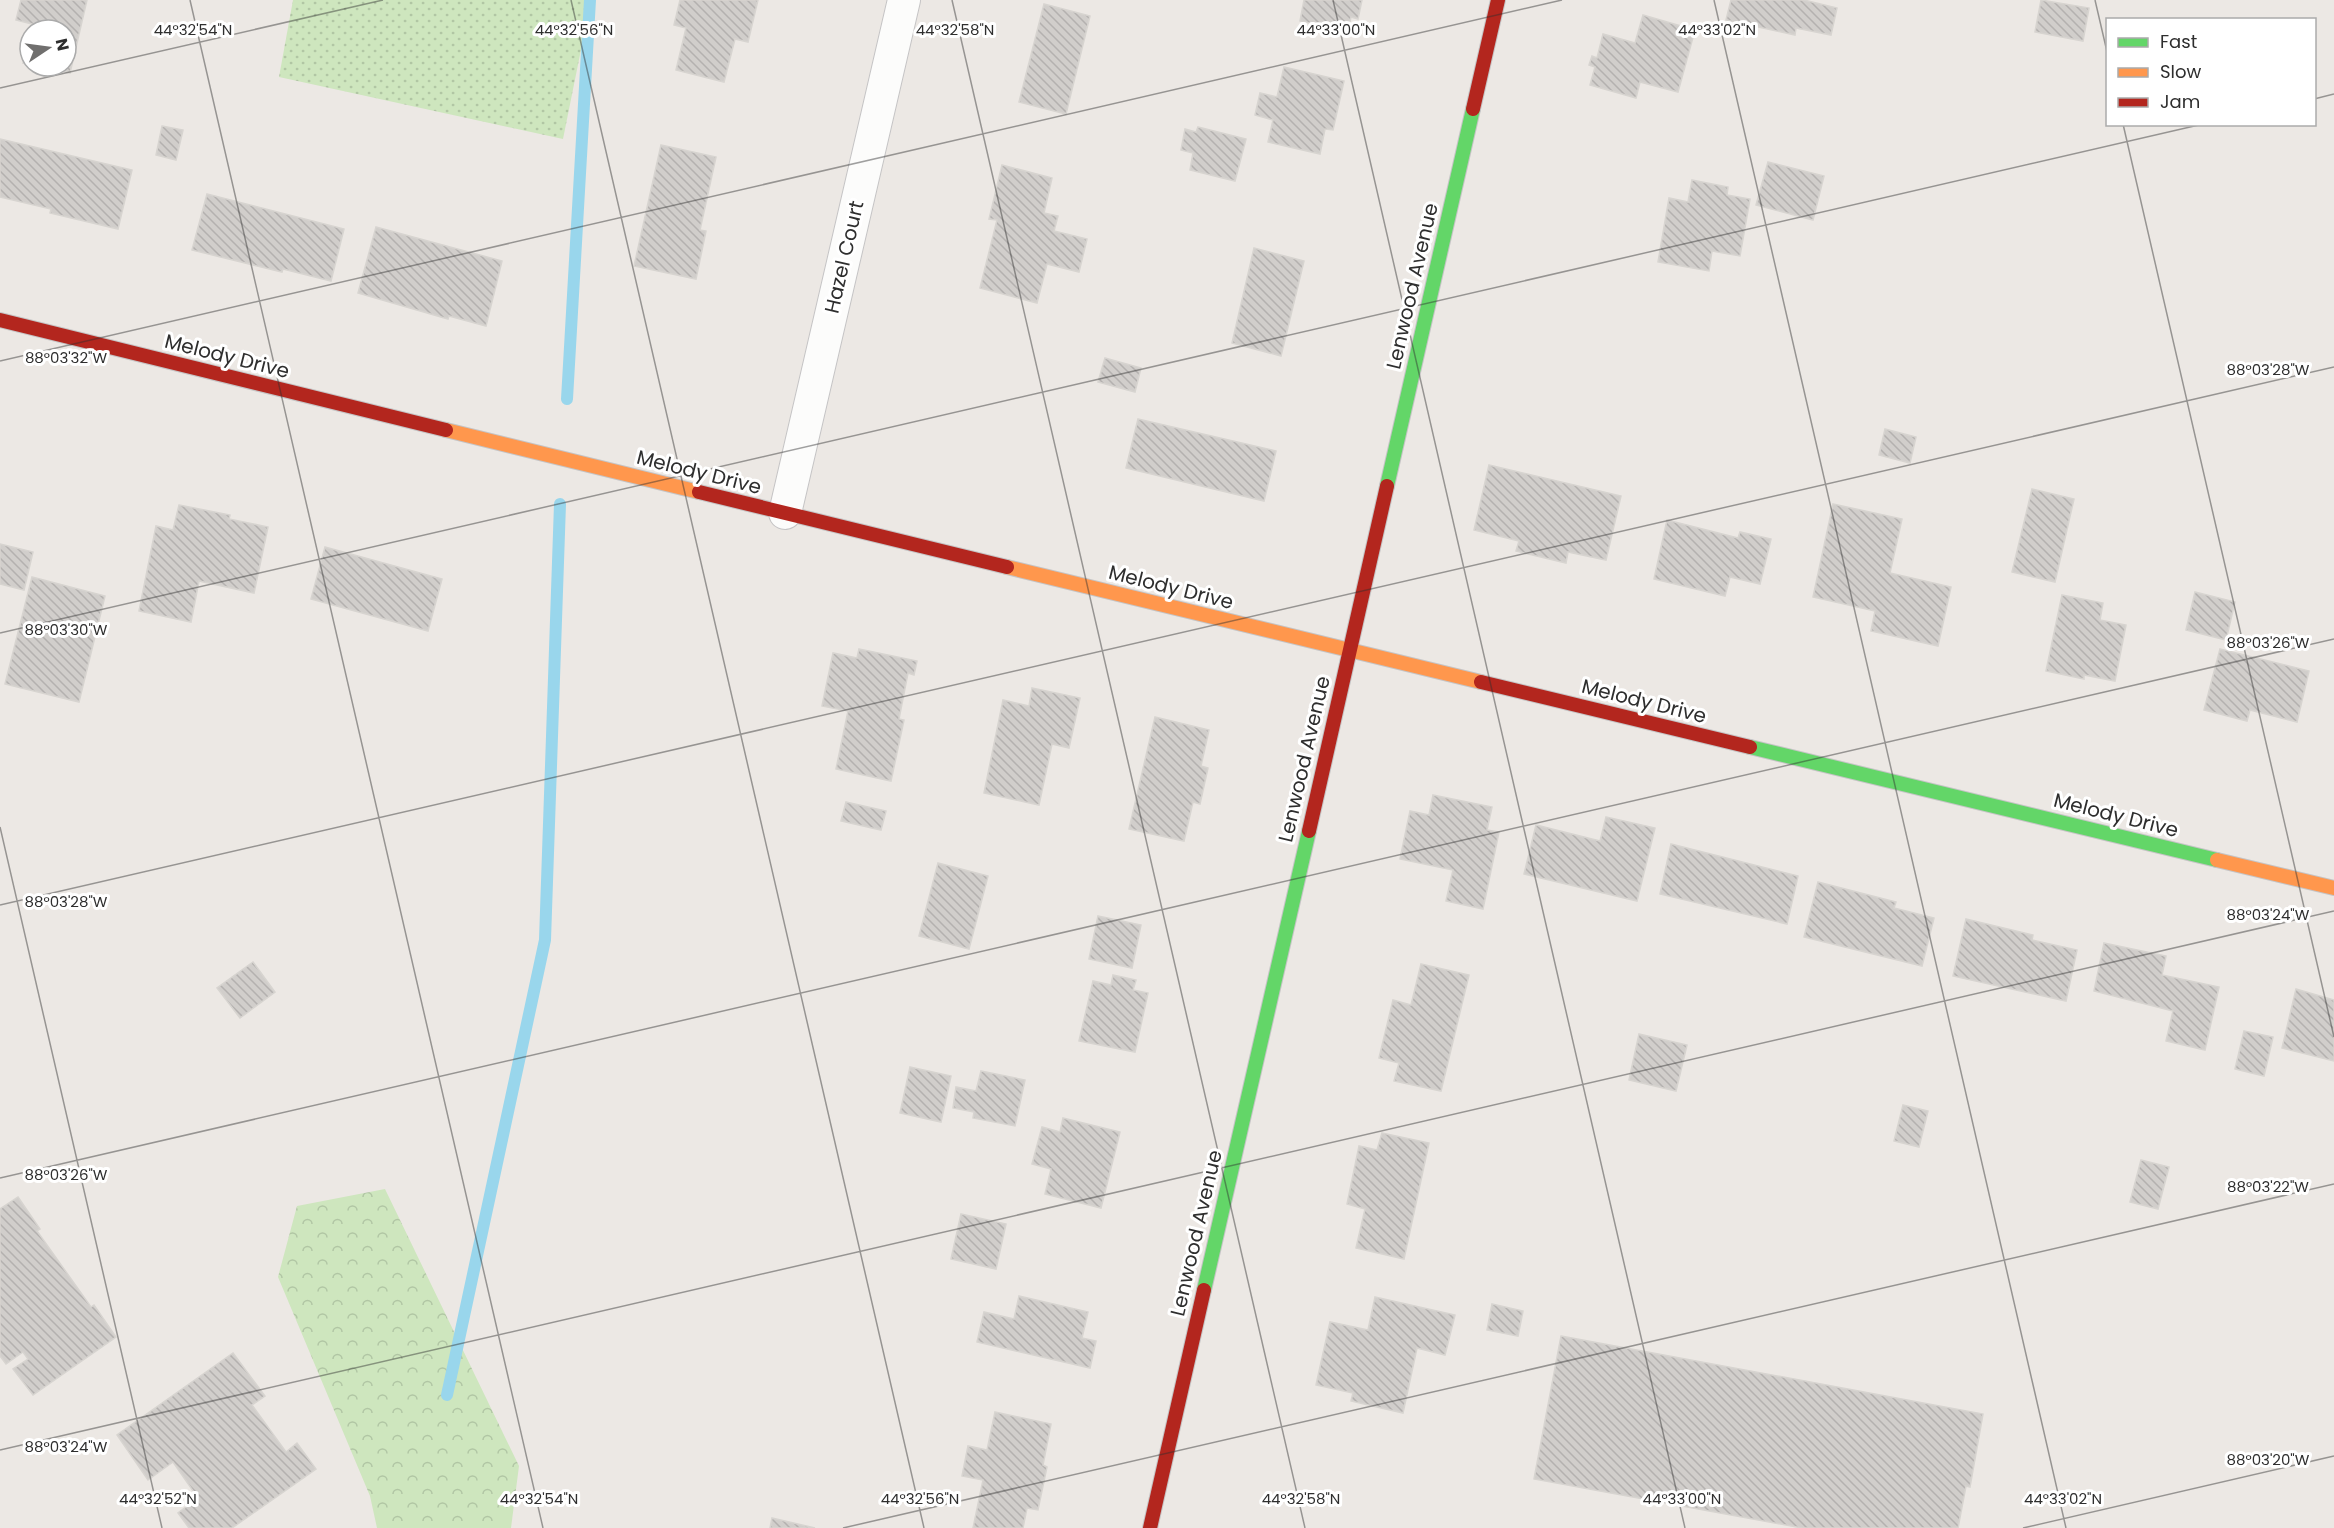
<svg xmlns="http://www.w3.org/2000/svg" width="2334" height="1528" font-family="Poppins,sans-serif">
<defs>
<pattern id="grass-dots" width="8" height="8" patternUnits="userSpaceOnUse" patternTransform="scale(1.5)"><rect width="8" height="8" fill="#cee6be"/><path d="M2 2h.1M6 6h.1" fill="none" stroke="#b1c6a4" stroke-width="1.8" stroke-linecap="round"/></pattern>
<pattern id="forest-crowns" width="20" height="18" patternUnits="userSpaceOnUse" patternTransform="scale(1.5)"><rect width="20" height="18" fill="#cee6be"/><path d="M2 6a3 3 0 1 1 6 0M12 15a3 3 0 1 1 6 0" fill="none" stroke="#b1c6a4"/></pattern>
<pattern id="building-back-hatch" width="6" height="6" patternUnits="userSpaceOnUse" patternTransform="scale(1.5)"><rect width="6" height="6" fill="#d1cecb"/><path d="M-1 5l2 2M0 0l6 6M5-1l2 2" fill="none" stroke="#b4b1af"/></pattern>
</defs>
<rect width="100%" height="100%" fill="#ece8e4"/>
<!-- grass -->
<path fill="url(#grass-dots)" d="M293 0H591L563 139 279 77Z"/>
<!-- forest -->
<path fill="url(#forest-crowns)" d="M385 1189 519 1466 511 1528H377L370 1496 278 1277 297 1206Z"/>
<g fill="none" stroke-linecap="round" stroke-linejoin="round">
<!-- stream -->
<g stroke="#99d6ec" stroke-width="12">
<path d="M567 399 590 0"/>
<path d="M447 1395 545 940 560 504"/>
</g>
</g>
<!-- building -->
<g fill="url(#building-back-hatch)" stroke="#d7d4d0" stroke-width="1.5">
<path d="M21 0H87L70 73 38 66H66V30H31L32 24 16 20Z"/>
<path d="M680 0H758L748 42 735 39 724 82 676 70 686 28 674 25Z"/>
<path d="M1304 0H1362L1358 19 1351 17 1348 31 1300 21Z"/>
<path d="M1731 0H1804L1837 8 1831 35 1796 28 1795 35 1726 20Z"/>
<path d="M2041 0 2089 8 2083 41 2035 32Z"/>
<path d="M1044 4 1090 16 1066 114 1019 102Z"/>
<path d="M1643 15 1695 30 1678 92 1640 82 1636 98 1590 85 1595 67 1589 65 1592 56 1597 58 1603 34 1635 43Z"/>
<path d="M30 34V64L23 63Z"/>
<path d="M1284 67 1344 81 1333 130 1325 129 1320 154 1268 142 1273 120 1255 115 1260 93 1277 97Z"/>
<path d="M162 126 183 130 176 160 156 155Z"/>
<path d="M1198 127 1246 139 1235 181 1190 170 1193 153 1181 150 1185 129 1196 132Z"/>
<path d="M0 139 132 170 118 229 50 213 51 209 0 197Z"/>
<path d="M661 145 716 157 700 230 706 231 696 279 634 266Z"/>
<path d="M1768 162 1824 176 1813 220 1756 205Z"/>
<path d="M1002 165 1052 178 1044 213 1058 216 1054 231 1087 239 1079 272 1047 264 1037 303 980 288 997 220 989 219Z"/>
<path d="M1692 180 1728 187 1727 195 1750 199 1740 256 1712 251 1709 271 1658 262 1669 198 1688 202Z"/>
<path d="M207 194 344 229 331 281 283 269 282 272 192 250Z"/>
<path d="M376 227 502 261 486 326 449 316 448 319 358 293Z"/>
<path d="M1254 248 1304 261 1281 356 1232 343Z"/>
<path d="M1105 358 1141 368 1135 392 1098 382Z"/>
<path d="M1138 419 1276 451 1264 501 1126 468Z"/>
<path d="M1885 429 1916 437 1910 463 1879 455Z"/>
<path d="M1489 465 1621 496 1606 560 1568 552 1566 563 1516 551 1519 541 1474 530Z"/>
<path d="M2032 489 2074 499 2055 582 2012 572Z"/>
<path d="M1833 504 1902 519 1890 573 1951 587 1938 646 1871 631 1875 611 1813 597Z"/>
<path d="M179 505 230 515 229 519 268 527 254 593 199 581 191 622 139 611 156 526 173 530Z"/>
<path d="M1667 520 1738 538 1740 532 1771 539 1760 584 1730 577 1725 596 1654 579Z"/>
<path d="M0 544 33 552 24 590 0 584Z"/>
<path d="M325 547 442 579 428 631 311 599Z"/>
<path d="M32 577 105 596 79 702 5 684Z"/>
<path d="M2195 592 2235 602 2226 640 2186 630Z"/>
<path d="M2062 595 2103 603 2100 620 2126 625 2115 681 2084 675V679L2046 671Z"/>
<path d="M859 649 917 661 914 675 908 673 899 719 904 720 891 781 836 769 848 711 822 706 833 653 857 658Z"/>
<path d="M2220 649 2309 671 2297 722 2250 710 2247 721 2204 710Z"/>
<path d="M1032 688 1080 698 1069 748 1052 744 1039 805 984 793 1003 700 1029 706Z"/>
<path d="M1155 717 1209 730 1201 766 1208 768 1200 804 1193 802 1184 841 1129 829Z"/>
<path d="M1433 795 1492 807 1487 830 1499 832 1483 909 1446 901 1453 870 1400 859 1410 811 1429 815Z"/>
<path d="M846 802 886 811 881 830 841 821Z"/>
<path d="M1606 817 1655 828 1637 901 1524 874 1536 825 1600 841Z"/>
<path d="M1671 844 1798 876 1787 924 1660 894Z"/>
<path d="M938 863 988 876 969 949 919 936Z"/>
<path d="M1818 882 1896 902 1894 908 1934 918 1922 966 1804 937Z"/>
<path d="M1098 916 1141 925 1132 968 1089 959Z"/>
<path d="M1966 919 2033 935 2032 940 2077 950 2066 1001 1953 976Z"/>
<path d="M2104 943 2166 956 2162 975 2219 987 2205 1050 2166 1041 2173 1011 2094 991Z"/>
<path d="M253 962 275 992 240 1018 217 988Z"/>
<path d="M1421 964 1469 975 1441 1091 1394 1081 1399 1063 1379 1058 1393 1000 1411 1005Z"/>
<path d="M1113 975 1136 980 1133 990 1148 993 1135 1052 1079 1041 1093 981 1111 985Z"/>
<path d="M2296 989 2334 1000V1061L2282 1048Z"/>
<path d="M2244 1031 2273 1037 2264 1076 2235 1069Z"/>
<path d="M1639 1034 1687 1045 1676 1091 1629 1080Z"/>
<path d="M910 1067 951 1076 941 1122 900 1113Z"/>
<path d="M981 1071 1025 1080 1015 1126 973 1118 974 1112 953 1108 956 1087 976 1091Z"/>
<path d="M1903 1105 1928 1111 1919 1147 1894 1141Z"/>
<path d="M1063 1118 1120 1132 1101 1208 1045 1194 1051 1169 1032 1164 1042 1127 1060 1132Z"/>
<path d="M1382 1133 1429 1143 1404 1259 1356 1248 1365 1209 1347 1204 1359 1146 1377 1150Z"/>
<path d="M2141 1160 2169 1167 2158 1209 2130 1202Z"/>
<path d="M18 1197 40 1229 37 1231 91 1307 94 1305 116 1337 33 1395 13 1369 28 1359 23 1352 6 1364 0 1356V1209Z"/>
<path d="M961 1214 1006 1224 996 1269 951 1259Z"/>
<path d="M1019 1296 1088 1312 1082 1338 1096 1341 1090 1368 977 1342 984 1312 1014 1319Z"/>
<path d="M1375 1297 1455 1315 1445 1355 1417 1348 1403 1413 1351 1401 1353 1393 1316 1385 1330 1322 1368 1330Z"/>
<path d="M1492 1304 1523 1311 1518 1336 1487 1330Z"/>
<path d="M1561 1336 1983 1414 1970 1487 1966 1486 1958 1528H1802L1534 1479Z"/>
<path d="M233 1353 265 1396 252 1405 286 1452 297 1443 316 1469 232 1528H189L178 1513 198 1498 173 1462 148 1480 117 1435Z"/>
<path d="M995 1412 1051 1424 1043 1465 1047 1467 1038 1510 1027 1508 1023 1528H973L983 1480 962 1476 968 1446 987 1450Z"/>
<path d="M772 1518 815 1528H770Z"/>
</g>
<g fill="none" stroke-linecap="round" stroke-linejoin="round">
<defs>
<path id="street" d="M785 513 904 0"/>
<g id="fast">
<path d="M1387 486 1473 109"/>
<path d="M1750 747 2217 860"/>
<path d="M1204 1290 1309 831"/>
</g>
<g id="slow">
<path d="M446 430 699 492"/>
<path d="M1007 567 1481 682"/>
<path d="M2217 860 2334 888"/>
</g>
<g id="jam">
<path d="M1473 109 1498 0"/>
<path d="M0 320 446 430"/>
<path d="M699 492 1007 567"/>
<path d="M1481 682 1750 747"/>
<path d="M1309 831 1387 486"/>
<path d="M1150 1528 1204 1290"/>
</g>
</defs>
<!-- street casing -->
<use href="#street" stroke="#c5c4c5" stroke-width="34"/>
<!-- fast casing -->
<use href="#fast" stroke="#c5c4c5" stroke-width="16"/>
<!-- slow casing -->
<use href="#slow" stroke="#c5c4c5" stroke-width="16"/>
<!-- jam casing -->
<use href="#jam" stroke="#c5c4c5" stroke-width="16"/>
<!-- street -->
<use href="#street" stroke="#fcfcfb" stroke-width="32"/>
<!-- fast -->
<use href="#fast" stroke="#63d668" stroke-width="14"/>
<!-- slow -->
<use href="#slow" stroke="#ff974d" stroke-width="14"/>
<!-- jam -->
<use href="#jam" stroke="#b3261e" stroke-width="14"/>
</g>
<!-- ticks -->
<path fill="none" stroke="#2e2e2e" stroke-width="1.5" stroke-opacity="0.45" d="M190 0 543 1528M571 0 924 1528M952 0 1305 1528M1333 0 1685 1528M1714 0 2066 1528M2095 0 2108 56M0 88 383 0M2314 99 2334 94M2123 124 2334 1037M0 361 1562 0M0 633 2203 124M0 827 162 1528M0 905 2334 367M0 1178 2334 639M0 1450 2334 911M843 1528 2334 1184M2023 1528 2334 1456"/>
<g text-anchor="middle" stroke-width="6" stroke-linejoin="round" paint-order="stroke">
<!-- street labels -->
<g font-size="20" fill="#2e2e2e" stroke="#fff">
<text transform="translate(844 257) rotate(-77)" y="7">Hazel Court</text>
<text transform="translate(1412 286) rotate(-77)" y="7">Lenwood Avenue</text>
<text transform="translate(227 356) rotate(14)" y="7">Melody Drive</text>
<text transform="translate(699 472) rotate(14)" y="7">Melody Drive</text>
<text transform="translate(1171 587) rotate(14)" y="7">Melody Drive</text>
<text transform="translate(1644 701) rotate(14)" y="7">Melody Drive</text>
<text transform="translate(1304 759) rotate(-77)" y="7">Lenwood Avenue</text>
<text transform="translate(2116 815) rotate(14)" y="7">Melody Drive</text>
<text transform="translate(1196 1233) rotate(-77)" y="7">Lenwood Avenue</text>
</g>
</g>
<g font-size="15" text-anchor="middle" fill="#2e2e2e" stroke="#fff" stroke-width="6" stroke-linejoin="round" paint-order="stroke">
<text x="193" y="35">44°32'54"N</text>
<text x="574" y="35">44°32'56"N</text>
<text x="955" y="35">44°32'58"N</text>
<text x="1336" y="35">44°33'00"N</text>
<text x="1717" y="35">44°33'02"N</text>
<text x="66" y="363">88°03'32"W</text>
<text x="2268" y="375">88°03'28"W</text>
<text x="66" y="635">88°03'30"W</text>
<text x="2268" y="648">88°03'26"W</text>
<text x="66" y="907">88°03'28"W</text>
<text x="2268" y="920">88°03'24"W</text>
<text x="66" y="1180">88°03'26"W</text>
<text x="2268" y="1192">88°03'22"W</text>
<text x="66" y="1452">88°03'24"W</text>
<text x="2268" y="1465">88°03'20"W</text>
<text x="158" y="1504">44°32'52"N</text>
<text x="539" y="1504">44°32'54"N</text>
<text x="920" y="1504">44°32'56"N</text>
<text x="1301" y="1504">44°32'58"N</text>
<text x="1682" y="1504">44°33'00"N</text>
<text x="2063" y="1504">44°33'02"N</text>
</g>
<!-- legend -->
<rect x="2106" y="18" width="210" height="108" fill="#ffffff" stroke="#ababab" stroke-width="1.5"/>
<rect x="2118" y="38" width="30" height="9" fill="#63d668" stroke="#ababab" stroke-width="1.5"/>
<text x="2160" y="48" font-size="18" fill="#2e2e2e">Fast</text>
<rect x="2118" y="68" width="30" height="9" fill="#ff974d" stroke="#ababab" stroke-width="1.5"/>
<text x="2160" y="78" font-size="18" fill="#2e2e2e">Slow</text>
<rect x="2118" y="98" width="30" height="9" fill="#b3261e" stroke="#ababab" stroke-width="1.5"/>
<text x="2160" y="108" font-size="18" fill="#2e2e2e">Jam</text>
<!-- north arrow -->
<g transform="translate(48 48) rotate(77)"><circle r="28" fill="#ffffff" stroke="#ababab" stroke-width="1.5"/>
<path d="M0-4.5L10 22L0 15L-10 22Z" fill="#706f6e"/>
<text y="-9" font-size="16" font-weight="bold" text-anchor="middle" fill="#2e2e2e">N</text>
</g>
</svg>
